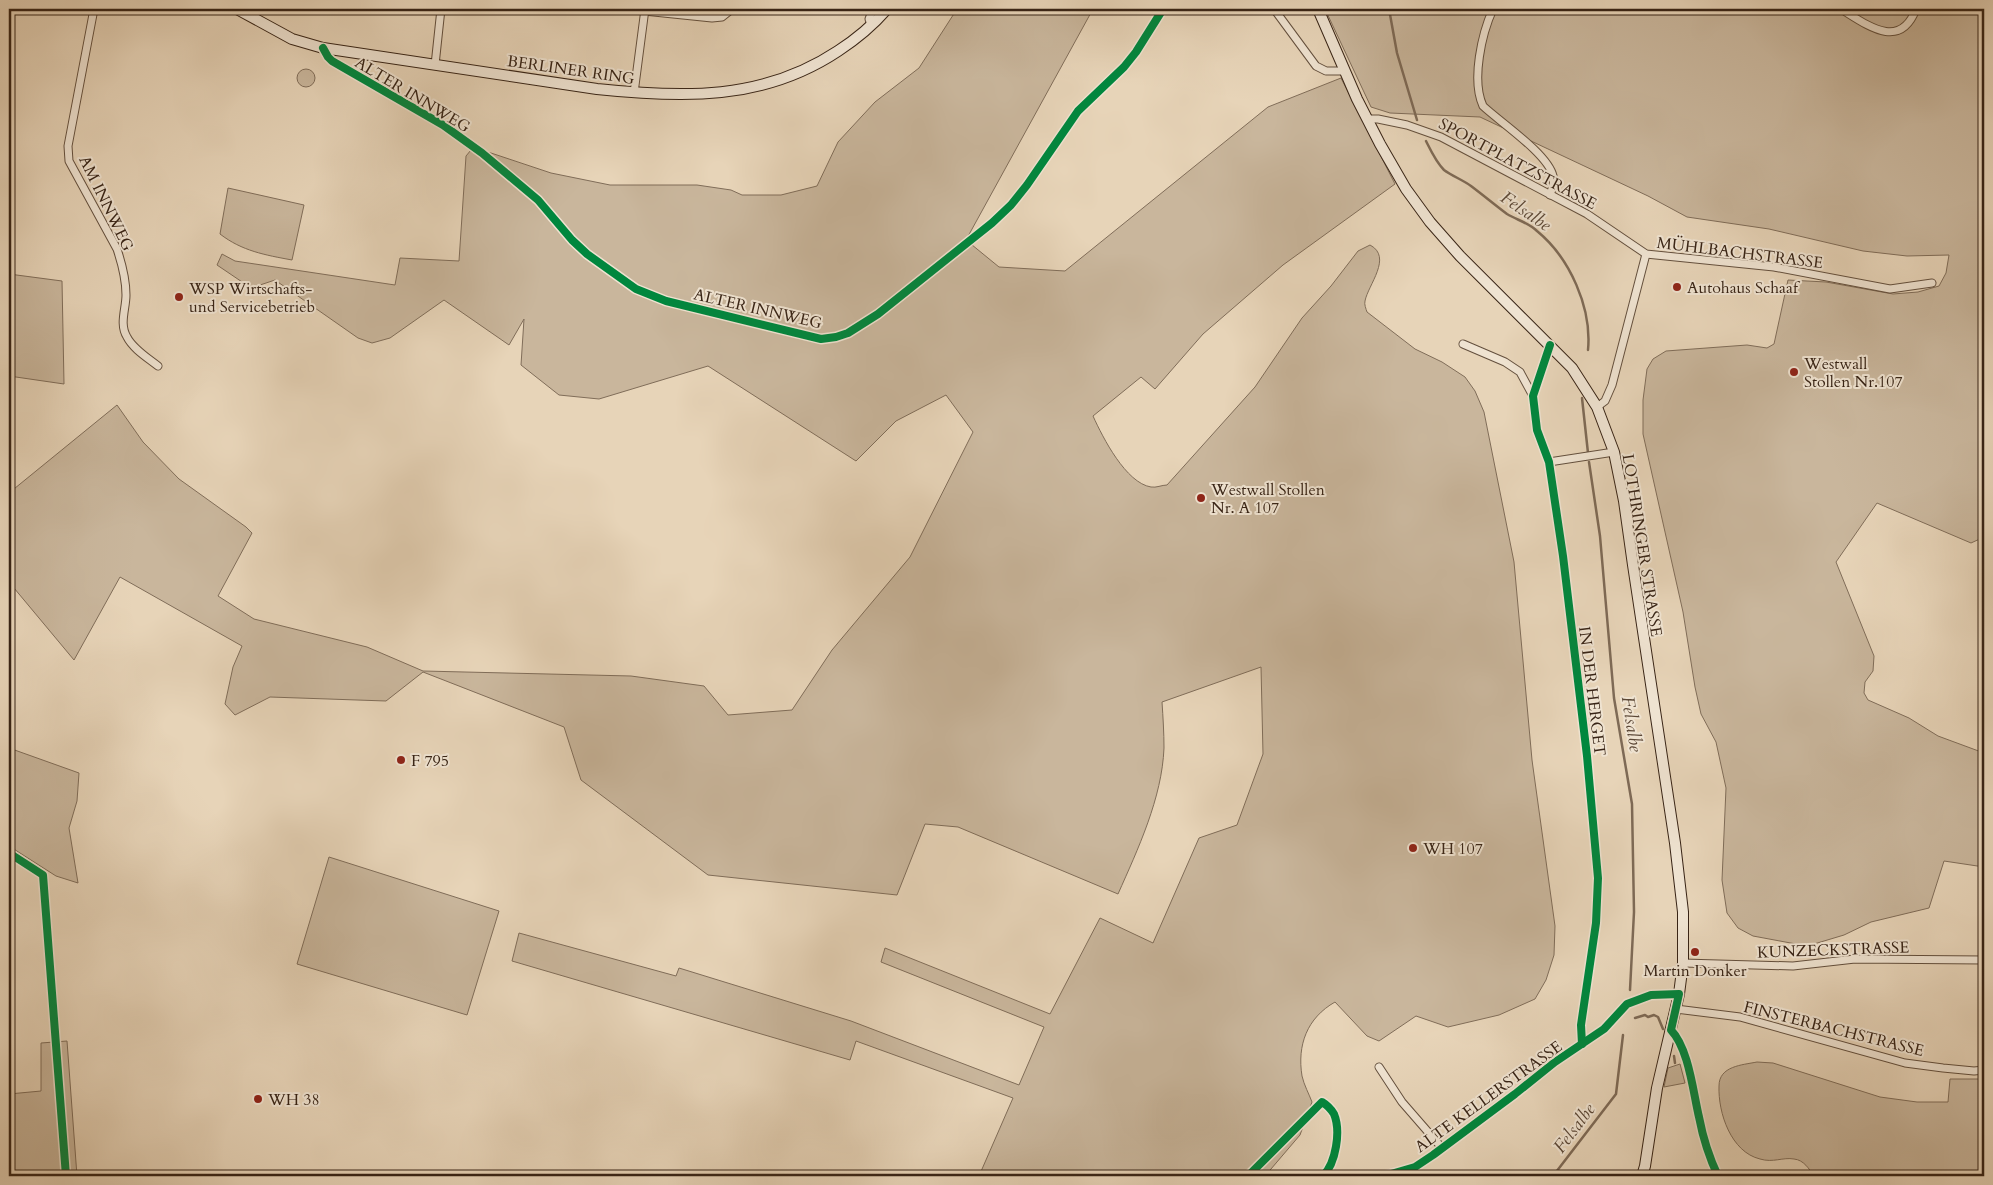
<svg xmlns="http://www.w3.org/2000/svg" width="1993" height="1185" font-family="Cardo,serif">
<rect width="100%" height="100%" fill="#e7d4b8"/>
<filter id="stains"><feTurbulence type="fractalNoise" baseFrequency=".004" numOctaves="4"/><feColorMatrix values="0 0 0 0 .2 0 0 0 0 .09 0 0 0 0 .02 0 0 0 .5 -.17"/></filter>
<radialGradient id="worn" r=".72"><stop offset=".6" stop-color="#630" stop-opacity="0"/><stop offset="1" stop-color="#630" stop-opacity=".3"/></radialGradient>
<!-- green -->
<g fill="#c9b69c" stroke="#806d59">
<path d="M957 9H1093L966 240 999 267 1065 271 1268 107 1341 78 1395 184 1283 265 1203 334 1155 389 1141 377 1093 416C1103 438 1126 483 1151 487 1156 488 1162 485 1167 485L1255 387 1302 318 1331 286 1358 251 1370 245C1393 257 1368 285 1365 301 1364 304 1366 309 1367 312L1415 349 1442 362 1465 377 1475 391 1484 412 1514 562 1532 760 1555 926 1554 955 1546 980 1535 999 1499 1015 1448 1027 1416 1016 1379 1041 1367 1036 1335 1002C1307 1018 1297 1045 1302 1076 1304 1085 1309 1094 1312 1102L1300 1135 1265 1176H979L1013 1098 856 1041 850 1060 512 961 519 933 676 976 679 968 851 1021 1019 1085 1044 1027 881 962 885 948 1050 1014 1100 918 1153 943 1199 838 1237 825 1263 754 1261 667 1162 702C1163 717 1164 733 1164 748 1162 798 1138 849 1118 894L958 827 925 824 897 895 708 875 581 780 564 727 423 672 386 701 270 697 235 715 225 704 233 667 242 646 120 577 74 660 9 582V493L117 405 143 442 179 479 246 527 252 533 218 596 254 619 367 647 423 671 631 676 704 686 728 715 792 710 832 650 910 557 973 432 946 395 896 421 856 461 708 366 599 399 559 395 521 365 524 319 509 345 444 300 390 338 372 343 358 338 275 280 251 288 217 265 222 254 235 261 395 285 400 258 459 261 466 156 471 150 491 153 551 173 610 185H697L731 190 742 195H781L817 186 838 142 875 102 919 68Z"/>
<path d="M1325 9H1984V537L1971 543 1877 503 1836 562 1874 656 1873 671 1865 682 1864 693 1868 700 1909 718 1938 736 1984 753V867L1944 861 1929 908 1871 922 1844 935 1814 944H1796L1753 936 1738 928 1727 913 1722 880 1726 788 1716 742 1701 714 1695 687 1683 612 1643 434V400L1647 369 1653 359 1666 351 1747 345 1767 348 1774 344 1788 280 1826 282 1893 294 1918 292 1939 286 1946 273 1949 255 1907 256 1863 251 1769 229 1687 217 1648 196 1480 117 1390 113 1371 107Z"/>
<circle cx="306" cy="78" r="9"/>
<path d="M228 188 304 205 292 260C265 255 242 251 220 234Z"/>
<path d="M9 274 62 281 64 384 9 376Z"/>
<path d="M9 748 79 773 77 801 69 828 78 883 56 876 9 846Z"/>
<path d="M329 857 499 911 467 1015 297 964Z"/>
<path d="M67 1041 77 1176H9V1094L41 1091V1043Z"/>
<path d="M1757 1062 1773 1063 1880 1097 1917 1102H1948L1950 1079H1984V1176H1814C1809 1169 1804 1160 1794 1159 1783 1157 1773 1163 1760 1159 1731 1152 1718 1113 1719 1086 1719 1066 1742 1065 1757 1062Z"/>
<path d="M1680 1064 1685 1083 1664 1087 1668 1068Z"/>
</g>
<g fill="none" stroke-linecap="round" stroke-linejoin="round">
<!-- stream -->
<g stroke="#7e6a56" stroke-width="2.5">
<path d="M1389 9 1397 53 1417 120"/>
<path d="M1426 141C1431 151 1436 162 1444 170 1452 176 1463 180 1471 186 1483 195 1495 205 1507 214 1517 220 1529 223 1537 231 1570 258 1592 308 1588 350"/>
<path d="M1582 398 1588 453"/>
<path d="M1589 462 1600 536 1614 698 1632 804 1634 912 1630 990"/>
<path d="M1635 1018 1645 1015 1648 1017 1654 1015 1658 1017 1663 1029"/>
<path d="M1674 1056 1675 1063"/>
<path d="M1553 1176 1616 1094 1623 1035"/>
</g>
<defs>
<g id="street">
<path d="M94 9 68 146 69 161 117 249C122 264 126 278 126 295 126 309 119 324 127 337 133 349 148 358 158 366"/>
<path d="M1274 9 1316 66 1326 71H1345"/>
<path d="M1493 9C1482 33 1471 80 1483 106 1500 122 1548 154 1553 176 1555 182 1552 189 1550 195"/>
<path d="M1841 9C1867 25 1900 51 1916 9"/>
<path d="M644 11 712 18 722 17 732 9"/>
<path d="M871 25 869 19 873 9"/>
<path d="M323 48 328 57 332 61 443 125 482 153 538 200 572 240 587 254 636 289 666 301 821 339 836 337 848 333 878 314 992 223 1011 205 1027 185 1078 111 1124 67 1136 52 1163 9"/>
<path d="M435 65 441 9"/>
<path d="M634 93 645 9"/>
<path d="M1367 119H1378L1407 125 1441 137 1587 214 1646 254 1774 267 1890 289 1932 283"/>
<path d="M1463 344 1505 362 1520 372 1533 396"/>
<path d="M1550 345 1533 396 1537 430 1549 462 1563 556 1587 756 1598 878 1596 923 1581 1025 1582 1044"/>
<path d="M1597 407 1605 401 1612 385 1646 254"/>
<path d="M1549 462 1614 452"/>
<path d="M1683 963 1793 966 1855 959 1984 960"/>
<path d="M1676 1009 1740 1017 1905 1063 1943 1068 1974 1071 1984 1070"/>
<path d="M1671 1030C1689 1049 1693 1092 1699 1117 1703 1138 1709 1157 1718 1176"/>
<path d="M1379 1067 1402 1102 1442 1148"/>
<path d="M1322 1102C1327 1105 1331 1109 1334 1114 1341 1131 1336 1163 1323 1176"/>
<path d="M1384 1176 1415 1167 1433 1155 1515 1094 1555 1062 1604 1029 1627 1004 1651 995 1679 994"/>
<path d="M1411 1176 1415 1167"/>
</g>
<g id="secondary">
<path d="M237 9 292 39 323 48 597 89C682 98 763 101 838 51 855 40 873 25 887 9"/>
<path d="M1318 9 1357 99 1380 144 1406 189 1430 222 1460 256 1572 368 1597 407 1614 452 1624 501 1633 565 1675 843 1683 912V963L1679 994 1657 1088 1645 1166 1642 1176"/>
</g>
</defs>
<!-- street casing -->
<use href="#street" stroke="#64503e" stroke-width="9"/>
<!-- secondary casing -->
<use href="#secondary" stroke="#382416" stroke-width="12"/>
<!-- street -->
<use href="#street" stroke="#efe3d1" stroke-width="7"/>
<!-- secondary -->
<use href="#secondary" stroke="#efe3d1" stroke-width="10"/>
<defs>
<g id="cycleway">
<path d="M323 48 328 57 332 61 443 125 482 153 538 200 572 240 587 254 636 289 666 301 821 339 836 337 848 333 878 314 992 223 1011 205 1027 185 1078 111 1124 67 1136 52 1163 9"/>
<path d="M1550 345 1533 396 1537 430 1549 462 1563 556 1587 756 1598 878 1596 923 1581 1025 1582 1044"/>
<path d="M9 853 43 875 66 1176"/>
<path d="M1248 1176 1322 1102C1327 1105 1331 1109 1334 1114 1341 1131 1336 1163 1323 1176"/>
<path d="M1384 1176 1415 1167 1433 1155 1515 1094 1555 1062 1604 1029 1627 1004 1651 995 1679 994 1671 1030C1689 1049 1693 1092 1699 1117 1703 1138 1709 1157 1718 1176"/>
</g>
</defs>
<!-- cycleway casing -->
<use href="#cycleway" stroke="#efe3d1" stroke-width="11"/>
<!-- cycleway -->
<use href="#cycleway" stroke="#00873e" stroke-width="8"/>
</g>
<!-- markers -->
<g fill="#8f2418" stroke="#efe3d1" stroke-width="2">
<circle cx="1677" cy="287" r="5"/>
<circle cx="179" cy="297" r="5"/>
<circle cx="1794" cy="372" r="5"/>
<circle cx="1201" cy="498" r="5"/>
<circle cx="401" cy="760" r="5"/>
<circle cx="1413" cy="848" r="5"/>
<circle cx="1695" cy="952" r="5"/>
<circle cx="258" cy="1099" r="5"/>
</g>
<g text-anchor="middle" stroke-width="4" stroke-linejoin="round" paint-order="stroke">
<!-- street labels -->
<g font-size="16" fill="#382416" stroke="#efe3d1">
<text transform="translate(571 69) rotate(8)" y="6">BERLINER RING</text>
<text transform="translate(413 94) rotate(31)" y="6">ALTER INNWEG</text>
<text transform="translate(1518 163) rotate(28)" y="6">SPORTPLATZSTRASSE</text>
<text transform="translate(107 203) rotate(64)" y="6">AM INNWEG</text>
<text transform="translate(1740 252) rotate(7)" y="6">MÜHLBACHSTRASSE</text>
<text transform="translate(758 308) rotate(13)" y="6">ALTER INNWEG</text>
<text transform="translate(1643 545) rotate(81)" y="6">LOTHRINGER STRASSE</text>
<text transform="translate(1593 691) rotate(83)" y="6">IN DER HERGET</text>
<text transform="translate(1833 949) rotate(-2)" y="6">KUNZECKSTRASSE</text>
<text transform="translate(1834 1028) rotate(14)" y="6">FINSTERBACHSTRASSE</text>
<text transform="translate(1488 1096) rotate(-36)" y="6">ALTE KELLERSTRASSE</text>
</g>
<!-- poi labels -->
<g font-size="16" fill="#382416" stroke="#efe3d1" text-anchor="start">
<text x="1687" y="293">Autohaus Schaaf</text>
<text x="189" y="294">WSP Wirtschafts-<tspan x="189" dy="18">und Servicebetrieb</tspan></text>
<text x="1804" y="369">Westwall<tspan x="1804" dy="18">Stollen Nr.107</tspan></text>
<text x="1211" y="495">Westwall Stollen<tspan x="1211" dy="18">Nr. A 107</tspan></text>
<text x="411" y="766">F 795</text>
<text x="1423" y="854">WH 107</text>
<text x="1695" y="976" text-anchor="middle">Martin Donker</text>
<text x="268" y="1105">WH 38</text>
</g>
<!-- water labels -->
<g font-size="18" font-style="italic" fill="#5b4736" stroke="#efe3d1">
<text transform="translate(1526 211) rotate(34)" y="6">Felsalbe</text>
<text transform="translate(1632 724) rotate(81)" y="6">Felsalbe</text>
<text transform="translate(1574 1128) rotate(-53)" y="6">Felsalbe</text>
</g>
</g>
<!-- margin -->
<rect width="1993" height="1185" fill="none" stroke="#e7d4b8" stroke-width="30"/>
<rect x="10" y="10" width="1973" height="1165" fill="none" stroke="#382416" stroke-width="2.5"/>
<rect x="15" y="15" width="1963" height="1155" fill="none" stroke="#382416"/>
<rect width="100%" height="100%" filter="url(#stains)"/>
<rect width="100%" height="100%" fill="url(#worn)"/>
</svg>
